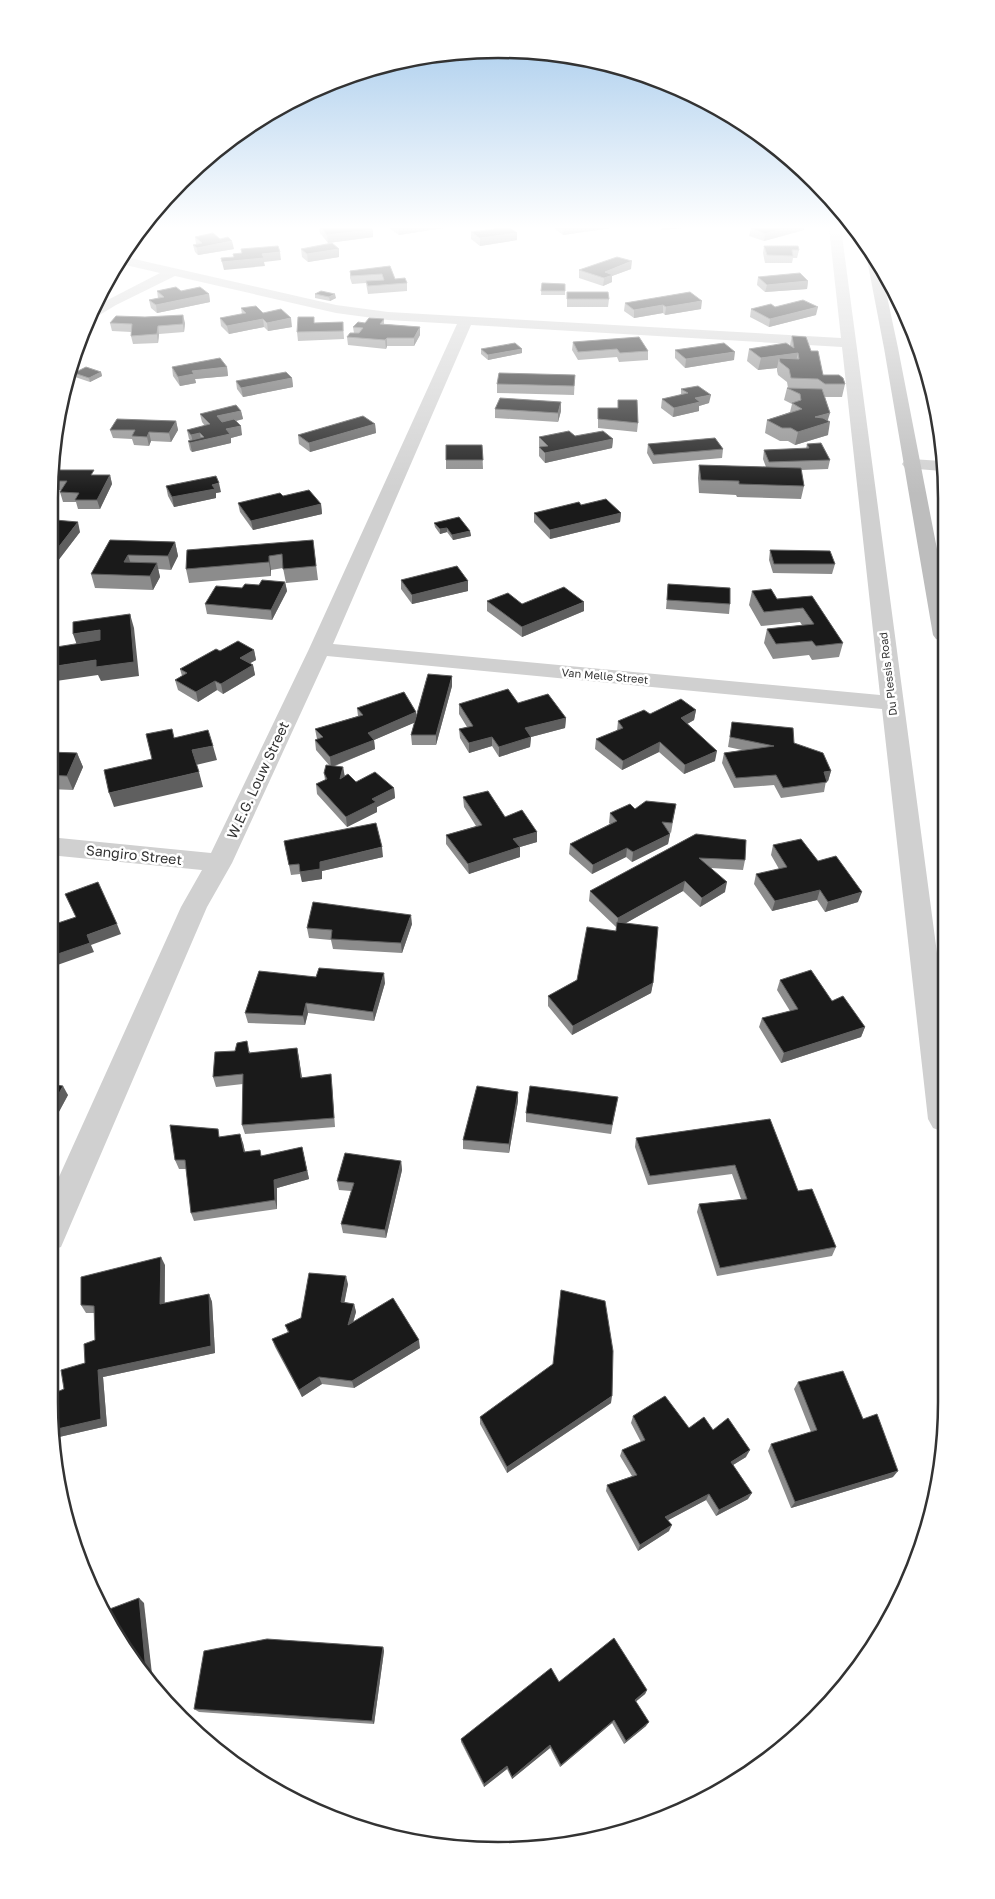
<svg xmlns="http://www.w3.org/2000/svg" width="995" height="1899" font-family="'Golos Text',sans-serif">
<rect width="100%" height="100%" fill="#fff"/>
<g fill="none" stroke-linecap="round" stroke-linejoin="round">
<!-- street -->
<g fill="#d0d0d0" fill-rule="evenodd">
<path d="M829 228H841L944 1006V1132L933 1128 928 1119 882 709 327 656 232 863 207 907 61 1247 49 1251V1199L181 907 202 870 49 855V837L211 853 309 649 457 324 388 320 336 313 175 276 116 305 93 319 87 320 92 308 160 273 117 263 121 256 336 305 388 312 841 338ZM471 325 842 347 880 695 333 644Z"/>
<path d="M911 459 942 461V471L905 468 902 464 905 460Z"/>
</g>
<!-- secondary -->
<path fill="#bdbdbd" fill-rule="evenodd" d="M867 246 870 248 881 268 898 348 943 580V641L936 639 933 635 884 348 865 249Z"/>
</g>
<!-- wall -->
<g fill="#8c8c8c">
<path d="M319 228H371L373 237 328 243 320 233Z"/>
<path d="M389 228H443L399 235Z"/>
<path d="M555 228H611L563 235 555 229Z"/>
<path d="M751 228 804 230 764 241 749 236Z"/>
<path d="M471 232 517 233V240L480 246 471 239Z"/>
<path d="M195 237 234 249 198 255 195 252 193 245 196 244Z"/>
<path d="M764 246 799 250 797 258H793L792 263H765L763 253Z"/>
<path d="M301 249H339V257L308 262 302 257Z"/>
<path d="M390 266 395 279 407 283V291L368 294 366 283 352 284 350 278V271Z"/>
<path d="M631 269 612 276V282L603 286 579 278V270Z"/>
<path d="M758 277 808 281 807 289 765 292 757 285Z"/>
<path d="M542 283 565 284V295H541Z"/>
<path d="M157 291 209 294 210 302 157 313 151 308 149 300 158 298Z"/>
<path d="M567 292 609 299 608 307H567Z"/>
<path d="M690 292 701 309 665 315 663 313 634 318 624 311 625 303Z"/>
<path d="M315 294 336 298 330 301 315 298Z"/>
<path d="M775 307 816 315 769 327 750 317 751 309Z"/>
<path d="M241 308 263 313 292 327 268 331 264 327 229 334 221 326 220 318 242 314Z"/>
<path d="M384 319V324L420 327V335L414 346H387L386 349 348 345 347 337 354 333 353 327 365 323Z"/>
<path d="M343 322 344 339 298 341 297 332 315 323Z"/>
<path d="M110 323H185L184 332 159 334 158 343 133 344 131 336V332L112 331Z"/>
<path d="M792 336 811 351 823 375 845 384 842 397H825L828 420V435L795 445 788 441H780L765 433 767 420 790 412 792 404 784 400 787 388H788L787 382 778 375 777 371V368L758 370 747 361 749 349 790 345Z"/>
<path d="M573 342 648 351V360L619 362 617 357 578 360 572 350Z"/>
<path d="M481 349H522V353L488 360 481 354Z"/>
<path d="M675 350 734 360 685 368 675 358Z"/>
<path d="M172 367H227L228 376 195 379 196 383 180 386 173 376Z"/>
<path d="M101 372 102 376 90 382 75 377 74 373Z"/>
<path d="M575 375 574 395 497 393V384Z"/>
<path d="M292 378 293 387 243 397 237 389 236 381Z"/>
<path d="M681 389 709 403 699 406V411L673 417 661 408 662 399 681 395Z"/>
<path d="M618 400 638 423 637 432 598 428V408H618Z"/>
<path d="M561 402V411L558 422 495 418V409Z"/>
<path d="M241 411 243 419 236 421 242 435 231 438V443L192 452 190 450 188 441 190 440 189 439 187 430 205 426 202 422 200 414Z"/>
<path d="M176 421 178 430 171 442 151 441 149 446 134 445 132 439 113 438 110 430Z"/>
<path d="M375 424 376 433 310 452 299 444 298 435Z"/>
<path d="M575 436 613 439 612 448 545 463 539 456V447H540L539 446V437Z"/>
<path d="M648 444 723 449 722 458 653 464 647 453Z"/>
<path d="M807 444 830 460 828 469 801 470 804 486 801 499 737 497 736 495 699 493 698 478 699 465 766 467 763 459 764 450 806 449Z"/>
<path d="M482 445 483 469H446V460Z"/>
<path d="M95 475H110L112 484 100 509H78L76 502H63L60 492 61 490H53L50 481Z"/>
<path d="M166 486 221 492 216 493V498L174 507 168 496Z"/>
<path d="M283 496 321 504 322 514 253 530 240 512 238 503Z"/>
<path d="M581 505 621 513 620 522 550 539 534 522V513Z"/>
<path d="M434 523 470 531 471 536 453 540 447 532 440 534 435 527Z"/>
<path d="M50 527 80 532 57 562H50Z"/>
<path d="M110 540 175 542 178 556 171 570 158 569 160 577 153 590 95 588 91 574Z"/>
<path d="M313 540 318 580 286 583 283 568 271 570V576L189 583 186 569Z"/>
<path d="M770 550 835 564 832 574 773 573 769 560Z"/>
<path d="M401 580 468 581V591L412 604 401 589Z"/>
<path d="M285 582 287 591 272 620 207 614 205 604 242 588 259 585Z"/>
<path d="M668 584 730 604 729 614 666 609Z"/>
<path d="M752 591 777 599 812 596 843 643 839 657 812 660 809 655 773 659 764 643 767 629 802 625 800 622 761 626 749 605Z"/>
<path d="M487 601 522 604 584 611 522 637 487 611Z"/>
<path d="M254 650 256 660 249 663 253 665 255 675 223 694 217 690 198 702 178 690 175 680 182 676 180 669 220 651Z"/>
<path d="M452 676V686L436 745H412L411 735 415 722 374 740 375 749 335 766 343 767 344 776 356 782 394 788 395 798 377 807V812L347 827 317 794 316 784 325 780 324 773 329 765 316 750 315 740 317 739 315 729 358 716 357 708 416 712V718Z"/>
<path d="M518 703 566 718 565 728 531 737 530 747 499 757 492 746 469 753 460 738 459 729 467 727 459 714V704Z"/>
<path d="M696 710 694 720 687 724 715 761 684 774 659 752 622 770 595 749 596 739 617 731 618 721 650 714Z"/>
<path d="M732 722 794 743 831 771 828 781H826L824 792 781 798 774 785 734 788 722 763 724 753 742 750 728 747Z"/>
<path d="M49 752 77 753 83 767 73 790 49 789Z"/>
<path d="M463 797 537 832V842L520 847V857L469 874 446 844V835L476 826 464 807Z"/>
<path d="M676 804 671 833 669 832 670 834 668 844 632 862 626 857 592 874 569 854 570 844 610 824 609 823 610 813 635 809Z"/>
<path d="M696 834 745 860 743 870 711 868 725 892 700 907 683 891 626 923 653 983 651 993 572 1035 548 1006V996L577 980 616 931V927L589 901 590 891Z"/>
<path d="M284 841 383 857 322 871V879L302 882 300 874 291 875Z"/>
<path d="M773 845 818 861 858 902 825 912 817 900 772 911 754 884 756 874 779 869 771 855Z"/>
<path d="M412 924 402 953 333 949 331 940 309 938 307 928Z"/>
<path d="M316 977 385 983 374 1021 308 1013 305 1025 248 1023 245 1013Z"/>
<path d="M780 980 832 1001 865 1027 861 1037 781 1063 759 1027 762 1018 790 1011 777 990Z"/>
<path d="M297 1048 302 1077 332 1084 335 1127 245 1134 242 1125 243 1084 216 1087 213 1077 250 1051V1053Z"/>
<path d="M49 1084 68 1095 55 1119 49 1120Z"/>
<path d="M518 1092V1101L509 1153 463 1149V1140Z"/>
<path d="M618 1097 611 1134 526 1122V1113Z"/>
<path d="M770 1119 798 1191 836 1247 832 1256 717 1276 697 1212 699 1204 741 1199 732 1174 648 1185 635 1147 636 1138Z"/>
<path d="M220 1137 243 1143 245 1152 262 1156 302 1147 309 1179 277 1188V1209L194 1221 191 1213 186 1169H179L175 1160Z"/>
<path d="M401 1161 402 1170 386 1238 343 1233 341 1224 351 1191 339 1190 337 1181Z"/>
<path d="M165 1265V1303L209 1294 212 1302 215 1353 103 1377 107 1426 59 1437 54 1431 53 1430 64 1389 85 1363 95 1340 94 1313H86L81 1305Z"/>
<path d="M348 1284 344 1302 354 1304 356 1312 353 1322 420 1348 354 1388 322 1384 302 1397 275 1347 272 1339 288 1333 285 1325 301 1318Z"/>
<path d="M798 1382 893 1477 791 1508 768 1451 771 1444 811 1432 794 1389Z"/>
<path d="M611 1403 507 1473 480 1424V1417Z"/>
<path d="M633 1416 689 1428 713 1430 746 1457 733 1465 748 1499 716 1516 706 1500 668 1520 669 1531 638 1551 606 1491 607 1485 632 1476 620 1456 622 1450 641 1442 631 1423Z"/>
<path d="M383 1647 384 1651 374 1724 199 1712 194 1709Z"/>
<path d="M559 1682 647 1690 645 1694 636 1701 646 1726 624 1744 612 1723 560 1767 550 1748 512 1779 507 1769 484 1787 461 1742V1739Z"/>
</g>
<!-- shaded-wall -->
<g fill="#5f5f5f">
<path d="M398 228H443L399 235Z"/>
<path d="M564 228H611L563 235Z"/>
<path d="M662 228H685L661 230Z"/>
<path d="M785 228H804V230L764 241 765 234Z"/>
<path d="M373 230V237L328 243 327 235Z"/>
<path d="M517 233V240L480 246V238Z"/>
<path d="M232 241 234 249 198 255 197 248Z"/>
<path d="M339 249V257L308 262 307 254Z"/>
<path d="M280 252 281 260 264 262 265 266 224 270 222 262 262 254Z"/>
<path d="M632 261 631 269 612 276V282L603 286 605 272Z"/>
<path d="M808 281 807 289 765 292 767 285Z"/>
<path d="M209 294 210 302 157 313 156 305Z"/>
<path d="M335 294 336 298 330 301 329 297Z"/>
<path d="M702 301 701 309 665 315 666 307Z"/>
<path d="M663 305V313L634 318V310Z"/>
<path d="M818 307 816 315 769 327 770 319Z"/>
<path d="M183 315 185 323 184 332 183 324Z"/>
<path d="M291 318 292 327 268 331 267 323Z"/>
<path d="M263 319 264 327 229 334 227 326Z"/>
<path d="M158 326 159 334 158 343 157 334Z"/>
<path d="M420 327V335L414 346V338Z"/>
<path d="M387 338V346L386 349 385 340Z"/>
<path d="M522 349V353L488 360V355Z"/>
<path d="M735 352 734 360 685 368 686 359Z"/>
<path d="M798 353 795 365 779 358 777 368 758 370 761 358Z"/>
<path d="M227 367 228 376 195 379 196 383 180 386 178 377 192 371Z"/>
<path d="M101 372 102 376 90 382 89 378Z"/>
<path d="M292 378 293 387 243 397 241 388Z"/>
<path d="M68 393 70 401 58 417 61 402Z"/>
<path d="M711 395 709 403 699 406V411L673 417 674 408 695 398Z"/>
<path d="M561 402V411L558 422V413Z"/>
<path d="M241 411 243 419 219 425 217 416Z"/>
<path d="M830 413 827 423 830 422 828 435 795 445 798 432 815 417Z"/>
<path d="M176 421 178 430 171 442 169 433Z"/>
<path d="M375 424 376 433 310 452 309 443Z"/>
<path d="M241 426 242 435 231 438V443L192 452 190 443 193 442 191 435 200 433 201 440 226 429Z"/>
<path d="M149 432 151 441 149 446 147 437Z"/>
<path d="M613 439 612 448 545 463V453Z"/>
<path d="M110 475 112 484 100 509 97 500Z"/>
<path d="M219 483 221 492 216 493V498L174 507 172 497 212 485Z"/>
<path d="M321 504 322 514 253 530 251 521Z"/>
<path d="M621 513 620 522 550 539V530Z"/>
<path d="M78 522 80 532 57 562 54 553Z"/>
<path d="M447 528V532L440 534V529Z"/>
<path d="M470 531 471 536 453 540 452 535Z"/>
<path d="M175 542 178 556 171 570 168 556Z"/>
<path d="M128 555 132 568 128 576 124 562Z"/>
<path d="M269 556 271 570V576L269 562Z"/>
<path d="M157 563 160 577 153 590 150 576Z"/>
<path d="M468 581V591L412 604V595Z"/>
<path d="M285 582 287 591 272 620 271 610Z"/>
<path d="M584 602V611L522 637V627Z"/>
<path d="M130 614 134 628 139 676 101 681 98 675 49 682 50 667 96 660Z"/>
<path d="M100 630 104 645 78 648 73 634Z"/>
<path d="M254 650 256 660 242 668 240 658Z"/>
<path d="M253 665 255 675 223 694 221 684Z"/>
<path d="M452 676V686L436 745V735Z"/>
<path d="M215 681 217 690 198 702 196 692Z"/>
<path d="M696 710 694 720 680 728 681 718Z"/>
<path d="M416 712V722L374 740 375 749 331 767 330 757 368 733Z"/>
<path d="M566 718 565 728 531 737 530 747 499 757V747L525 728Z"/>
<path d="M492 737V746L469 753V743Z"/>
<path d="M660 742 659 752 622 770 623 761Z"/>
<path d="M213 746 217 760 196 765 192 750Z"/>
<path d="M717 751 715 761 684 774 685 765Z"/>
<path d="M77 753 83 767 73 790 67 776Z"/>
<path d="M343 767 345 777 340 779Z"/>
<path d="M831 771 828 781 822 782 824 772Z"/>
<path d="M199 772 203 787 114 807 109 793Z"/>
<path d="M394 788 395 798 377 807V812L347 827 346 817 372 799Z"/>
<path d="M537 832V842L513 849V839Z"/>
<path d="M670 834 668 844 632 862 633 852Z"/>
<path d="M382 847 383 857 322 871V879L302 882 300 872 320 862Z"/>
<path d="M520 847V857L469 874 468 864Z"/>
<path d="M627 848 626 857 592 874 593 865Z"/>
<path d="M685 881 683 891 617 928 618 918Z"/>
<path d="M727 882 725 892 700 907 702 898Z"/>
<path d="M820 890 817 900 772 911 775 901Z"/>
<path d="M862 892 858 902 825 912 828 902Z"/>
<path d="M411 915 412 924 402 953 401 943Z"/>
<path d="M117 924 121 934 91 945 94 952 49 968V957L87 935Z"/>
<path d="M384 973 385 983 374 1021 373 1012Z"/>
<path d="M653 983 651 993 572 1035 573 1026Z"/>
<path d="M306 1003 308 1013 305 1025 303 1016Z"/>
<path d="M865 1027 861 1037 781 1063 784 1053Z"/>
<path d="M297 1048 299 1058 303 1087 301 1078Z"/>
<path d="M63 1086 68 1095 55 1119 50 1110Z"/>
<path d="M518 1092V1101L509 1153V1144Z"/>
<path d="M240 1134 243 1143 247 1161 244 1152Z"/>
<path d="M302 1147 309 1179 277 1188V1209L275 1200 274 1180Z"/>
<path d="M401 1161 402 1170 386 1238 385 1230Z"/>
<path d="M161 1257 165 1265 164 1311 160 1304Z"/>
<path d="M346 1276 348 1284 343 1310 341 1302Z"/>
<path d="M209 1294 212 1302 215 1353 103 1377 107 1426 59 1437 54 1431 53 1430 98 1370Z"/>
<path d="M354 1304 356 1312 350 1333 348 1325Z"/>
<path d="M419 1340 420 1348 354 1388 352 1381Z"/>
<path d="M319 1377 322 1384 302 1397 299 1390Z"/>
<path d="M612 1396 611 1403 507 1473V1467Z"/>
<path d="M750 1450 746 1457 728 1468 731 1462Z"/>
<path d="M898 1471 893 1477 791 1508 795 1502Z"/>
<path d="M752 1493 748 1499 716 1516 719 1510Z"/>
<path d="M709 1494 706 1500 663 1523 665 1517Z"/>
<path d="M672 1525 669 1531 638 1551 640 1545Z"/>
<path d="M139 1598 144 1603 152 1674 144 1677 140 1673Z"/>
<path d="M383 1647 384 1651 374 1724 372 1721Z"/>
<path d="M647 1690 645 1694 633 1704 635 1700Z"/>
<path d="M614 1720 612 1723 560 1767 561 1765Z"/>
<path d="M649 1722 646 1726 624 1744 626 1741Z"/>
<path d="M550 1745V1748L512 1779V1777Z"/>
<path d="M507 1766V1769L484 1787V1784Z"/>
</g>
<!-- building -->
<g fill="#1a1a1a" stroke="#5f5f5f">
<path d="M321 228H371L373 230 327 235Z"/>
<path d="M502 228H510L517 233 480 238 471 232Z"/>
<path d="M751 228H785L765 234Z"/>
<path d="M213 233 220 239 228 237 232 241 197 248 193 245 202 243 195 237Z"/>
<path d="M332 243 339 249 307 254 301 249Z"/>
<path d="M278 246 280 252 262 254 264 258 222 262 221 258 234 257 233 254 242 253 241 249Z"/>
<path d="M764 246H798L799 250H792L793 256 767 255Z"/>
<path d="M617 257 632 261 605 272 613 275 604 278 579 270Z"/>
<path d="M390 266 395 279 405 278 407 283 368 286 366 281 384 280 382 274 351 276 350 271Z"/>
<path d="M800 273 808 281 767 285 758 277Z"/>
<path d="M542 283 565 284V291H541Z"/>
<path d="M176 287 181 291 200 287 209 294 156 305 149 300 164 297 157 291Z"/>
<path d="M321 291 335 294 329 297 315 294Z"/>
<path d="M567 292H608L609 299H567Z"/>
<path d="M690 292 702 301 666 307 663 305 634 310 625 303Z"/>
<path d="M803 300 818 307 770 319 751 309 771 304 775 307Z"/>
<path d="M256 306 263 313 281 309 291 318 267 323 263 319 227 326 220 318 246 313 241 308Z"/>
<path d="M183 315V324L158 326 157 334 131 336 132 324 110 323 116 316 145 317Z"/>
<path d="M298 317H314V323L343 322V331L297 332Z"/>
<path d="M369 318 384 319 380 324 420 327 414 338H387L385 340 347 337 350 333H359L363 328 353 327 358 322 365 323Z"/>
<path d="M792 336 806 337 811 351H818L823 375H839L843 378 845 384H825L818 379 791 378 789 369 780 362 779 358 799 359 798 353 761 358 749 349 786 343 794 348Z"/>
<path d="M639 337 648 351 620 353 617 349 578 352 573 342Z"/>
<path d="M515 343 522 349 488 355 481 349Z"/>
<path d="M724 343 735 352 686 359 675 350Z"/>
<path d="M220 358 227 367 192 371 194 374 178 377 172 367Z"/>
<path d="M86 367 101 372 89 378 74 373Z"/>
<path d="M286 372 292 378 241 388 236 381Z"/>
<path d="M499 373 575 375 574 386 497 384Z"/>
<path d="M698 386 711 395 695 398 700 402 674 408 662 399 688 393 681 389Z"/>
<path d="M787 388 822 389 830 413 815 417 823 418 830 422 798 432 791 428H782L767 420 802 409 792 403 801 400 800 394Z"/>
<path d="M62 393H68L61 402Z"/>
<path d="M500 398 561 402 558 413 495 409Z"/>
<path d="M618 400H637L638 423 598 419V408H618Z"/>
<path d="M236 405 241 411 217 416 222 422 234 419 241 426 226 429 230 434 190 443 188 441 204 437 200 433 191 435 187 430 210 424 200 414Z"/>
<path d="M363 416 375 424 309 443 298 435Z"/>
<path d="M117 419 176 421 169 433 149 432 147 437 132 436 135 430H110Z"/>
<path d="M569 431 575 436 603 431 613 439 545 453 539 447 548 446 539 437Z"/>
<path d="M715 438 723 449 654 455 648 444Z"/>
<path d="M821 443 830 460 769 462 764 450 809 448 807 444Z"/>
<path d="M446 445H482L483 460H446Z"/>
<path d="M699 465 801 468 804 486 739 484V481L701 480Z"/>
<path d="M57 470H94L91 475H110L97 500H75L79 493 60 492 67 481H50Z"/>
<path d="M216 476 219 483 212 485 215 489 172 497 166 486Z"/>
<path d="M309 490 321 504 251 521 238 503 280 493 283 496Z"/>
<path d="M606 499 621 513 550 530 534 513 579 502 581 505Z"/>
<path d="M459 517 470 531 452 535 447 528 440 529 434 523Z"/>
<path d="M55 520 78 522 54 553H50V527Z"/>
<path d="M110 540 175 542 168 556 128 555 124 562 157 563 150 576 91 574Z"/>
<path d="M313 540 316 566 283 569 282 554 269 556V562L186 569 187 550Z"/>
<path d="M770 550 830 551 835 564H774Z"/>
<path d="M457 566 468 581 412 595 401 580Z"/>
<path d="M262 580 285 582 271 610 205 604 216 586 242 588 245 584 259 585Z"/>
<path d="M668 584 730 588V604L667 600Z"/>
<path d="M564 587 584 602 522 627 487 601 508 593 522 604Z"/>
<path d="M771 589 777 599 812 596 843 643 816 646 812 641 776 644 767 629 814 624 803 608 764 612 752 591Z"/>
<path d="M130 614 134 662 96 667V660L50 667V648L100 640V630L73 634V622Z"/>
<path d="M238 641 254 650 240 658 253 665 221 684 215 681 196 692 175 680 187 673 180 669 216 649 220 651Z"/>
<path d="M428 674 452 676 436 735H411Z"/>
<path d="M508 689 518 703 548 694 566 718 525 728 531 737 499 747 492 737 469 743 459 729 473 726 459 704Z"/>
<path d="M404 692 416 712 368 733 374 740 330 757 315 740 323 737 315 729 363 715 357 708Z"/>
<path d="M681 699 696 710 681 718 717 751 685 765 660 742 623 761 596 739 623 728 618 721 644 710 650 714Z"/>
<path d="M732 722 793 728 794 743 823 753 831 771 824 772 827 782 783 788 776 775 736 778 724 753 774 746 730 737Z"/>
<path d="M172 729 174 738 208 730 213 746 192 750 199 772 109 793 104 770 152 759 146 734Z"/>
<path d="M49 752 77 753 67 776 49 775Z"/>
<path d="M326 765 343 767 340 779 348 774 356 782 375 772 394 788 372 799 376 802 346 817 316 784 327 779 324 773Z"/>
<path d="M488 791 505 817 522 810 537 832 513 839 520 847 468 864 446 835 482 825 463 797Z"/>
<path d="M646 801 676 804 672 823 662 822 670 834 633 852 627 848 593 865 570 844 617 821 610 813 630 804 635 809Z"/>
<path d="M376 823 382 847 320 862V869L300 872 299 864 289 865 284 841Z"/>
<path d="M696 834 746 840 745 860 699 858 727 882 702 898 685 881 618 918 590 891Z"/>
<path d="M801 839 818 861 836 856 862 892 828 902 820 890 775 901 756 874 787 867 773 845Z"/>
<path d="M98 882 117 924 87 935 90 943 49 957V926L76 917 65 894Z"/>
<path d="M313 902 411 915 401 943 331 939 332 930 307 928Z"/>
<path d="M617 922 658 927 653 983 573 1026 548 996 577 980 587 927 616 931Z"/>
<path d="M319 968 384 973 373 1012 306 1003 303 1016 245 1013 259 971 316 977Z"/>
<path d="M811 970 832 1001 843 996 865 1027 784 1053 762 1018 798 1009 780 980Z"/>
<path d="M247 1041 249 1053 297 1048 301 1078 331 1074 334 1118 242 1125 243 1074 213 1077 215 1052 235 1051 237 1043Z"/>
<path d="M49 1084 63 1086 50 1110H49Z"/>
<path d="M477 1086 518 1092 509 1144 463 1140Z"/>
<path d="M530 1086 618 1097 612 1125 526 1113Z"/>
<path d="M770 1119 798 1191 812 1189 836 1247 720 1268 699 1204 747 1199 735 1165 650 1176 636 1138Z"/>
<path d="M170 1125 218 1129 219 1137 240 1134 244 1152 260 1150 261 1156 302 1147 307 1171 274 1180 275 1200 191 1213 185 1160H175Z"/>
<path d="M345 1153 401 1161 385 1230 341 1224 354 1183 337 1181Z"/>
<path d="M161 1257 160 1304 209 1294 211 1346 98 1370 101 1419 53 1430 52 1423V1394L64 1389 61 1370 85 1363 84 1344 95 1340 94 1306 81 1305V1277Z"/>
<path d="M309 1273 346 1276 341 1302 354 1304 348 1325 393 1298 419 1340 352 1381 319 1377 299 1390 272 1339 289 1332 285 1325 301 1318Z"/>
<path d="M561 1290 605 1301 613 1351 612 1396 507 1467 480 1417 553 1364Z"/>
<path d="M843 1371 863 1419 877 1414 898 1471 795 1502 771 1444 817 1430 798 1382Z"/>
<path d="M665 1396 689 1428 704 1417 713 1430 728 1418 750 1450 731 1462 752 1493 719 1510 709 1494 665 1517 672 1525 640 1545 607 1485 637 1475 622 1450 645 1440 633 1416Z"/>
<path d="M139 1598 146 1671 140 1673 107 1610Z"/>
<path d="M614 1638 647 1690 635 1700 649 1722 626 1741 614 1720 561 1765 550 1745 512 1777 507 1766 484 1784 461 1739 551 1668 559 1682Z"/>
<path d="M267 1639 383 1647 372 1721 194 1709 204 1651Z"/>
</g>
<!-- sky -->
<linearGradient id="sky" x2="0" y2="1"><stop stop-color="#9ec6ea"/><stop offset="0.46" stop-color="#fff"/><stop offset="1" stop-color="#fff" stop-opacity="0"/></linearGradient>
<rect width="995" height="494" fill="url(#sky)"/>
<g text-anchor="middle" stroke-width="5" stroke-linejoin="round" paint-order="stroke">
<!-- far-street labels -->
<g font-size="11" fill="#333" stroke="#fff">
<text transform="translate(888 674) rotate(-97)" y="4">Du Plessis Road</text>
<text transform="translate(605 676) rotate(5)" y="4">Van Melle Street</text>
</g>
<!-- street labels -->
<g font-size="14" fill="#333" stroke="#fff">
<text transform="translate(258 780) rotate(-65)" y="5">W.E.G. Louw Street</text>
<text transform="translate(134 855) rotate(6)" y="5">Sangiro Street</text>
</g>
</g>
<!-- crop -->
<path d="M0 0H995V1899H0ZM498 58H498A440 440 0 0 1 938 498V1402A440 440 0 0 1 498 1842H498A440 440 0 0 1 58 1402V498A440 440 0 0 1 498 58Z" fill="#fff" fill-rule="evenodd"/>
<path fill="none" stroke="#333" stroke-width="2.5" d="M498 58H498A440 440 0 0 1 938 498V1402A440 440 0 0 1 498 1842H498A440 440 0 0 1 58 1402V498A440 440 0 0 1 498 58Z"/>
</svg>
